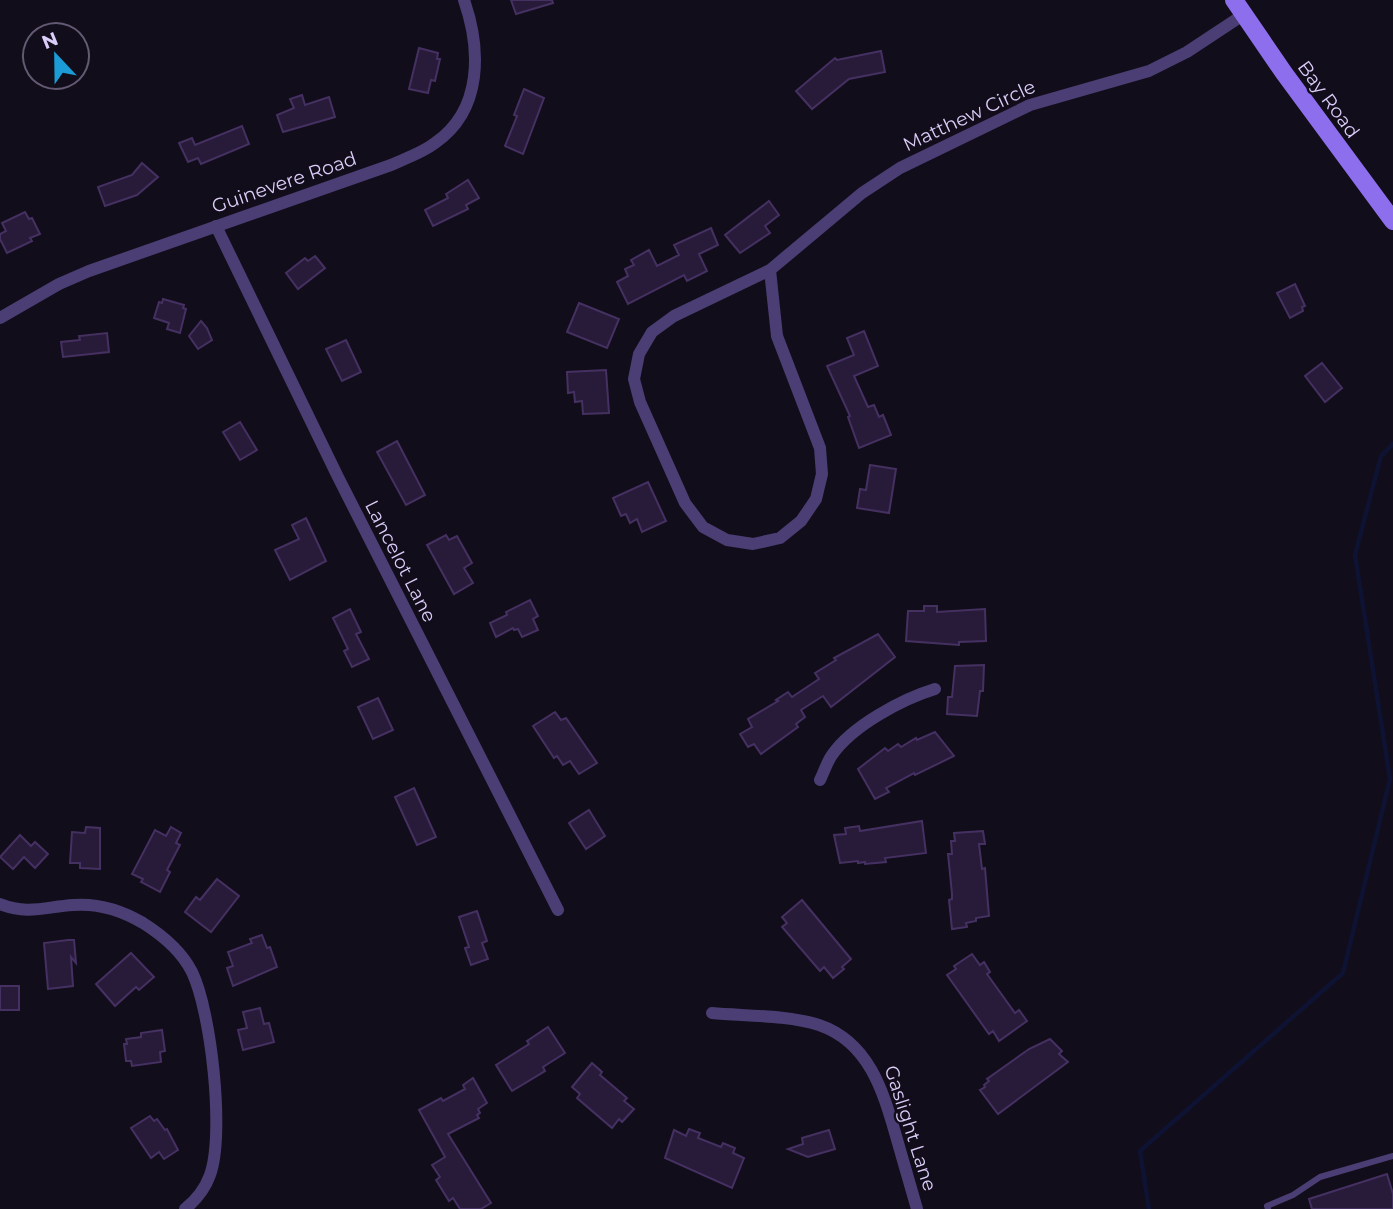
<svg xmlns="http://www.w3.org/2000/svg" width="1393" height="1209" font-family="Montserrat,sans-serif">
<rect width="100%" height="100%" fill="#120d1a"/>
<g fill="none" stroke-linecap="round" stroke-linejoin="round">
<!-- stream -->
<path stroke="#0e1333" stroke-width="4.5" d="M1149 1209 1140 1151 1343 973 1390 779 1355 555 1381 456 1393 444"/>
</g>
<!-- building -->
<g fill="#281b39" stroke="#453062" stroke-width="2">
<path d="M511 0H552L553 3 516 14Z"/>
<path d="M419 48 438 53 437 59H440L435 81 431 80 428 93 409 89Z"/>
<path d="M881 51 885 72 849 79 812 109 796 91 835 58 837 60Z"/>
<path d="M524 89 544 98 523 154 505 146 517 116 514 115Z"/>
<path d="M302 95 305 105 329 97 335 117 283 132 277 115 294 108 290 99Z"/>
<path d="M242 126 249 144 201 164 198 158 188 162 179 143 192 138 195 145Z"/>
<path d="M142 163 158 177 137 195 105 206 98 187 132 175Z"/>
<path d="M468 180 479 198 466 205 468 209 433 226 425 210 448 198 446 194Z"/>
<path d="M769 201 779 215 765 226 770 233 740 253 725 235Z"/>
<path d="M25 212 29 219 32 218 40 234 30 238 32 241 7 253 0 239V234L6 231 2 223Z"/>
<path d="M711 228 718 245 699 254 707 271 687 281 684 275 628 304 617 282 628 276 625 269 634 265 631 260 649 250 657 266 679 255 674 245Z"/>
<path d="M315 256 325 268 298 289 286 273 305 258 308 261Z"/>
<path d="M1295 284 1305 306 1302 307 1303 311 1290 318 1277 293Z"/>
<path d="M163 299 184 305 183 308 186 309 180 333 167 329 169 323 154 318 159 302 162 303Z"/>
<path d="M579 303 619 319 607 348 567 332Z"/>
<path d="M201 321 207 328 212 340 198 349 189 336Z"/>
<path d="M864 331 878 366 854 376 868 407 874 405 879 417 883 415 891 435 859 448 848 417 850 416 827 366 854 355 847 338Z"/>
<path d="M107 333 109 352 63 357 61 342 80 340 79 336Z"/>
<path d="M346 340 361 372 342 381 326 349Z"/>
<path d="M1322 363 1342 388 1325 402 1305 376Z"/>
<path d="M606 370 609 413 583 414 582 401 575 402 574 392 568 393 567 372Z"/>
<path d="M240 422 257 450 240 460 223 432Z"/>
<path d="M397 441 425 495 406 505 377 452Z"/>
<path d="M870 465 896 469 889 513 857 508 860 489 866 490Z"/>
<path d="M648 482 666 521 642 532 637 519 630 523 626 514 621 516 613 498Z"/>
<path d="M306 518 326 561 290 580 275 550 299 539 292 525Z"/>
<path d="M446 535 449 540 457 536 472 563 464 568 473 583 454 594 427 545Z"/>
<path d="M530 600 538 616 533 619 538 630 522 637 518 629 514 630 513 628 496 637 490 623 507 615 506 612Z"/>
<path d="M924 606H937V612L985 609 986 641 959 642V645L906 641 908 611H924Z"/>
<path d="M350 609 361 632 356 634 369 659 352 667 344 651 348 649 333 618Z"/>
<path d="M878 634 895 657 831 707 823 696 801 710 805 717 796 724 798 727 761 754 754 744 748 747 740 734 752 727 748 719 778 701 776 700 788 692 792 697 819 679 815 673 836 660 834 658Z"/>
<path d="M984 665 983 691H980L977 716 947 714 948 697H952L955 666Z"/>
<path d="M378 698 393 730 373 739 358 707Z"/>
<path d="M555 712 561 720 566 718 597 763 579 774 570 761 563 765 557 756 554 758 533 726Z"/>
<path d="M935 732 954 756 915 775 914 773 886 788 889 792 875 799 858 769 885 748 888 751 898 744 901 747 916 738 917 740Z"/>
<path d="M414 788 436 837 417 845 395 797Z"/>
<path d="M589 810 605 836 586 849 569 823Z"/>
<path d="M922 821 926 853 885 858 886 862 865 864V862L858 863V861L840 863 834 835 846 834 845 828 859 826 860 831Z"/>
<path d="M86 827 100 828V869L80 868V863H70L72 832 85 833Z"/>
<path d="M171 827 181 833 176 843 180 845 167 870 170 872 160 892 141 882 143 879 132 874 155 830 166 836Z"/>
<path d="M983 831 985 844H979L982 869 985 868 989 916 976 918V921L966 923 967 927 952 929 949 900 952 899V894L948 854H952L951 841H955L954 833Z"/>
<path d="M20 835 31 846 35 842 48 854 35 868 24 857 13 869 0 857Z"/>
<path d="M217 879 239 896 211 932 185 912 196 897 200 900Z"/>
<path d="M802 900 851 959 842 967 844 969 833 978 824 967 820 971 782 927 787 923 782 917Z"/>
<path d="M477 911 487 941 482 943 488 959 471 965 465 948 469 947 459 917Z"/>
<path d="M262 935 267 948 270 947 277 967 233 986 227 968 233 966 228 952 252 943 250 939Z"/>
<path d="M68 940H74L76 963 71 957 73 986 48 989 44 943Z"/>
<path d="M131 953 154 977 139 990 136 987 115 1006 96 984Z"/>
<path d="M972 954 980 965 984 962 990 972 987 974 1015 1013 1019 1010 1027 1021 999 1041 993 1031 989 1034 947 975 956 969 954 966Z"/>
<rect x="0" y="986" width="19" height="24"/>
<path d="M260 1008 264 1024 269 1023 274 1042 243 1050 238 1030 247 1028 243 1012Z"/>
<path d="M548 1027 565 1053 543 1067 545 1071 512 1091 496 1065 529 1044 527 1041Z"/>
<path d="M162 1030 165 1051 160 1052 161 1062 132 1066 131 1061H126L124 1044H127L126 1039 141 1037V1033Z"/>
<path d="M1050 1039 1062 1051 1059 1054 1068 1062 998 1114 980 1090 985 1087 984 1085 989 1081 987 1079 1029 1049Z"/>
<path d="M592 1063 602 1072 600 1075 627 1098 624 1101 634 1109 622 1122 619 1119 612 1128 577 1098 580 1094 572 1087Z"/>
<path d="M473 1078 487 1103 478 1109 480 1113 477 1115 479 1118 448 1134 491 1203 481 1209H460L453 1198 449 1201 436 1180 440 1177 432 1165 445 1157 419 1110 441 1098 443 1101 465 1089 463 1085Z"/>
<path d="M150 1116 154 1121 157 1119 165 1130 167 1129 178 1150 164 1159 159 1152 151 1158 131 1128Z"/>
<path d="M689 1129 700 1133 698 1138 721 1147 723 1143 735 1148 733 1153 744 1158 732 1188 665 1158 674 1130 686 1136Z"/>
<path d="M829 1130 835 1149 808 1157 788 1149 803 1144 802 1138Z"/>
<path d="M1387 1174 1393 1194V1209H1312L1309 1199Z"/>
</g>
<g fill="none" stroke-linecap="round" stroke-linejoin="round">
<!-- service -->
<path stroke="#4b3e74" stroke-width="6" d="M1268 1209 1267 1206 1293 1195 1320 1177 1393 1156"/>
<!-- minor -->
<g stroke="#4b3e74" stroke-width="12">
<path d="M216 226 338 477 558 910"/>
<path d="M770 270 777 336 820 448 822 474 816 499 801 521 780 538 753 544 727 540 703 527 685 503 640 402 634 379 639 354 652 332 674 316 770 270 862 193 900 168 1030 105 1149 71 1187 52 1243 15"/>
<path d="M0 318 59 284 89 271 391 165C406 158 422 153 435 143 483 110 481 49 464 0"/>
<path d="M820 780C824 772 827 762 832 755 852 726 902 699 935 689"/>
<path d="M0 904C28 915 45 907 73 905 99 903 121 910 143 923 162 935 182 952 192 972 211 1011 225 1134 210 1175 205 1189 196 1200 185 1209"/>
<path d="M712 1013C745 1016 788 1015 819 1025 869 1042 883 1091 896 1136 903 1160 910 1185 917 1209"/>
</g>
<!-- secondary -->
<path stroke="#8d6fed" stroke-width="18" d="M1234 0 1284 73 1393 221"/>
</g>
<g text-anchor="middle" stroke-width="5" stroke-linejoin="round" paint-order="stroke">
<!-- street labels -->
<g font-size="19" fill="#dbcdf9" stroke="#120d1a">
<text transform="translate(1329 99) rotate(54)" y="7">Bay Road</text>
<text transform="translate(969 115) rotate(-25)" y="7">Matthew Circle</text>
<text transform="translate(284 182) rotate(-19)" y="7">Guinevere Road</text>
<text transform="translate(401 561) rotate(63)" y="7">Lancelot Lane</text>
<text transform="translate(911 1128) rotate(72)" y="7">Gaslight Lane</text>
</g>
</g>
<!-- north arrow -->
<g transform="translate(56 56) rotate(338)"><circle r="33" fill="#120d1a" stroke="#625a73" stroke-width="2"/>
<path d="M0-5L12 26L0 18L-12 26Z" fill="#1b9cd6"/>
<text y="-10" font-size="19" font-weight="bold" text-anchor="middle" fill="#dbcdf9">N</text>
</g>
</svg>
